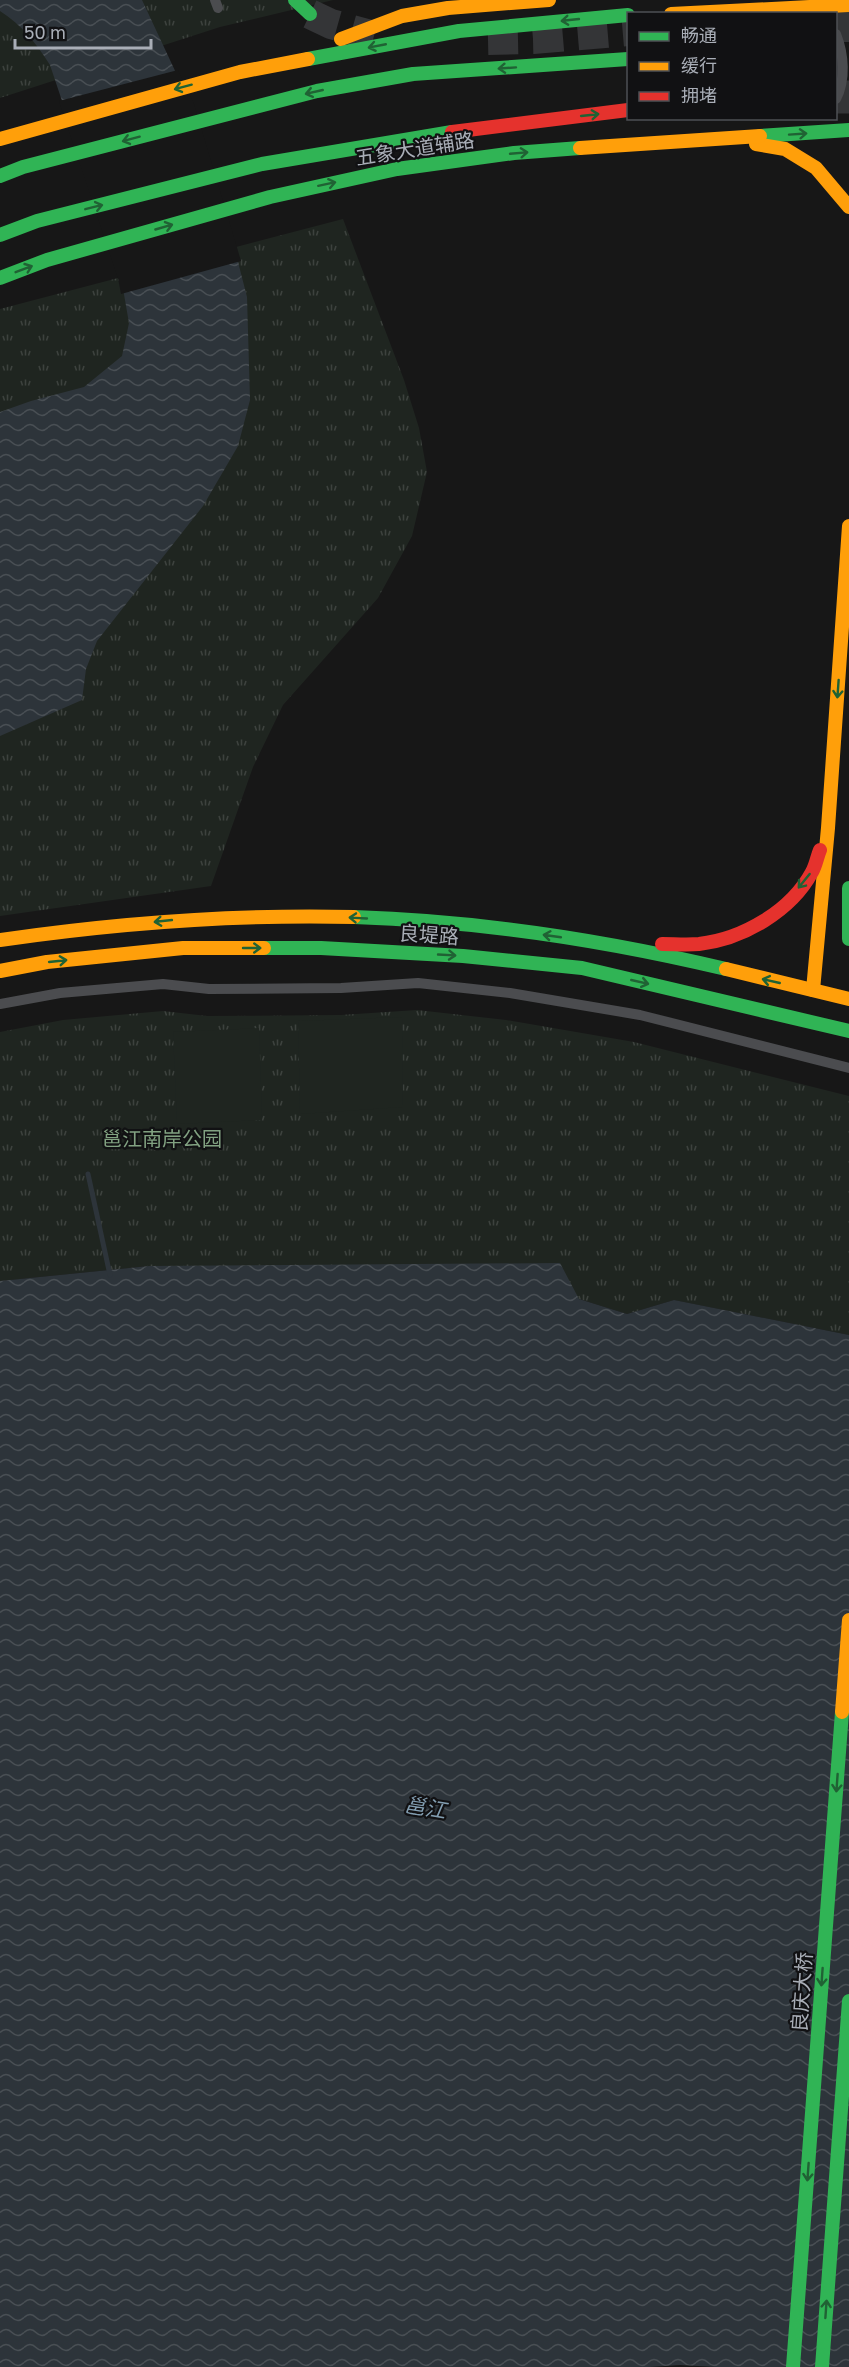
<svg xmlns="http://www.w3.org/2000/svg" width="849" height="2367" font-family="'Golos Text','Noto Sans SC',sans-serif">
<defs>
<pattern id="grass-tufts" width="24" height="20" patternUnits="userSpaceOnUse" patternTransform="scale(1.5)"><rect width="24" height="20" fill="#1f2520"/><path d="M3 7l-1-3M5 7V3M7 7l1-3M15 17l-1-3M17 17v-4M19 17l1-3" fill="none" stroke="#3d423e"/></pattern>
<pattern id="water-waves" width="16" height="10" patternUnits="userSpaceOnUse" patternTransform="scale(1.5)"><rect width="16" height="10" fill="#2d343a"/><path d="M0 5q4-4 8 0t8 0" fill="none" stroke="#494f54"/></pattern>
</defs>
<rect width="100%" height="100%" fill="#171717"/>
<!-- grass -->
<g fill="url(#grass-tufts)">
<path d="M0 0H333L220 27 0 98Z"/>
<path d="M343 219 404 380 419 428 427 472 412 536 378 598 283 705 253 767 211 886 0 916V309Z"/>
<path d="M417 1010 506 1020 634 1042 849 1096V1335L674 1300 627 1314 579 1299 149 1266 0 1281V1032L63 1020 163 1011 207 1016 341 1015Z"/>
</g>
<!-- pitch -->
<g fill="#1f2520">
<path d="M402 1017 403 1107 300 1114 298 1021Z"/>
<path d="M259 1028 262 1120 177 1124 173 1032Z"/>
</g>
<!-- water -->
<g fill="url(#water-waves)">
<path d="M0 0H142L191 105 228 223 247 297 250 400 238 446 203 506 97 641 86 669 82 700 0 736V412L31 401 84 387 122 356 129 323 121 277 50 65C36 43 22 25 0 11Z"/>
<path d="M560 1263 579 1299 627 1314 674 1300 849 1335V2367H717L680 2365 649 2367H0V1281L149 1266Z"/>
</g>
<!-- pier -->
<path fill="#171717" d="M178 70 194 104 241 261 121 294 118 278 59 101Z"/>
<g fill="none" stroke-linecap="round" stroke-linejoin="round">
<!-- stream -->
<path stroke="#2d343a" stroke-width="5" d="M88 1174 110 1275"/>
<!-- secondary-tunnel -->
<g stroke="#343537" stroke-width="30" stroke-dasharray="30 15" stroke-linecap="butt">
<path d="M310 14 331 24 374 36"/>
<path d="M836 27H849"/>
<path d="M488 40 533 39 628 31"/>
</g>
<!-- primary-tunnel -->
<path stroke="#343537" stroke-width="33" stroke-dasharray="33 16" stroke-linecap="butt" d="M836 97H849"/>
<!-- lane -->
<g stroke="#4b4c4f" stroke-width="10">
<path d="M215 0 218 8"/>
<path d="M836 34C844 54 846 80 836 99"/>
<path d="M0 1004 60 993 163 984 209 989 341 988 418 983 510 993 640 1015 849 1068"/>
</g>
<!-- fast -->
<g stroke="#30b455" stroke-width="14">
<path d="M295 0 310 14"/>
<path d="M308 59 459 31 628 15"/>
<path d="M760 136 849 130"/>
<path d="M0 176 23 167 317 91 413 74 628 59"/>
<path d="M0 235 37 221 262 164 452 132"/>
<path d="M0 278 47 260 270 197 397 169 514 153 580 148"/>
<path d="M849 888V939"/>
<path d="M354 917C480 921 604 940 726 969"/>
<path d="M264 948H321L463 956 582 968 849 1031"/>
<path d="M793 2367 842 1712"/>
<path d="M822 2367 849 2001"/>
</g>
<!-- slow -->
<g stroke="#ff9f0a" stroke-width="14">
<path d="M671 14 849 5"/>
<path d="M341 39 402 16 448 8 549 0"/>
<path d="M0 139 240 72 308 59"/>
<path d="M756 144 785 149 816 168 849 207"/>
<path d="M580 148 760 136"/>
<path d="M0 940C118 923 235 914 354 917"/>
<path d="M726 969 849 999"/>
<path d="M0 971 47 962 183 948H264"/>
<path d="M813 990 828 828 849 526"/>
<path d="M842 1712 849 1620"/>
</g>
<!-- jam -->
<g stroke="#e5322d" stroke-width="14">
<path d="M452 132 628 110"/>
<path d="M662 944C674 944 687 945 699 944 743 939 791 911 812 872 816 865 817 857 820 850"/>
</g>
</g>
<!-- one-way arrows -->
<defs><path id="oneway-shaft" d="M-6 0H5M1.5-3L5.5 0L1.5 3" fill="none" stroke-width="1.6" stroke-linecap="round" stroke-linejoin="round" transform="scale(1.5)"/></defs>
<g stroke="#206234">
<use href="#oneway-shaft" transform="translate(570 20) rotate(174)"/>
<use href="#oneway-shaft" transform="translate(377 46) rotate(169)"/>
<use href="#oneway-shaft" transform="translate(507 68) rotate(176)"/>
<use href="#oneway-shaft" transform="translate(183 87) rotate(165)"/>
<use href="#oneway-shaft" transform="translate(314 92) rotate(167)"/>
<use href="#oneway-shaft" transform="translate(590 115) rotate(-6)"/>
<use href="#oneway-shaft" transform="translate(798 134) rotate(-4)"/>
<use href="#oneway-shaft" transform="translate(131 139) rotate(165)"/>
<use href="#oneway-shaft" transform="translate(519 153) rotate(-5)"/>
<use href="#oneway-shaft" transform="translate(327 184) rotate(-12)"/>
<use href="#oneway-shaft" transform="translate(94 207) rotate(-14)"/>
<use href="#oneway-shaft" transform="translate(164 227) rotate(-16)"/>
<use href="#oneway-shaft" transform="translate(24 269) rotate(-21)"/>
<use href="#oneway-shaft" transform="translate(838 689) rotate(94)"/>
<use href="#oneway-shaft" transform="translate(804 881) rotate(129)"/>
<use href="#oneway-shaft" transform="translate(358 918) rotate(-177)"/>
<use href="#oneway-shaft" transform="translate(163 921) rotate(174)"/>
<use href="#oneway-shaft" transform="translate(552 936) rotate(-172)"/>
<use href="#oneway-shaft" transform="translate(252 948)"/>
<use href="#oneway-shaft" transform="translate(447 955) rotate(3)"/>
<use href="#oneway-shaft" transform="translate(58 961) rotate(-6)"/>
<use href="#oneway-shaft" transform="translate(771 981) rotate(-167)"/>
<use href="#oneway-shaft" transform="translate(640 982) rotate(13)"/>
<use href="#oneway-shaft" transform="translate(837 1783) rotate(94)"/>
<use href="#oneway-shaft" transform="translate(822 1977) rotate(94)"/>
<use href="#oneway-shaft" transform="translate(808 2172) rotate(94)"/>
<use href="#oneway-shaft" transform="translate(826 2309) rotate(-86)"/>
</g>
<g text-anchor="middle" stroke-width="4.5" stroke-linejoin="round" paint-order="stroke">
<!-- street labels -->
<g font-size="20" fill="#a9aeb7" stroke="#111113">
<text transform="translate(415 149) rotate(-9)" y="7">五象大道辅路</text>
<text transform="translate(429 935) rotate(4)" y="7">良堤路</text>
<text transform="translate(802 1992) rotate(-86)" y="7">良庆大桥</text>
</g>
<!-- park labels -->
<g font-size="20" fill="#81a181" stroke="#111113">
<text x="162" y="1146">邕江南岸公园</text>
</g>
<!-- water labels -->
<g font-size="21" font-style="italic" fill="#829db0" stroke="#111113">
<text transform="translate(425 1808) rotate(9)" y="7">邕江</text>
</g>
</g>
<!-- legend -->
<rect x="627" y="12" width="210" height="108" fill="#111113" stroke="#4e5055" stroke-width="1.5"/>
<rect x="639" y="32" width="30" height="9" fill="#30b455" stroke="#4e5055" stroke-width="1.5"/>
<text x="681" y="42" font-size="18" fill="#a9aeb7">畅通</text>
<rect x="639" y="62" width="30" height="9" fill="#ff9f0a" stroke="#4e5055" stroke-width="1.5"/>
<text x="681" y="72" font-size="18" fill="#a9aeb7">缓行</text>
<rect x="639" y="92" width="30" height="9" fill="#e5322d" stroke="#4e5055" stroke-width="1.5"/>
<text x="681" y="102" font-size="18" fill="#a9aeb7">拥堵</text>
<!-- scale -->
<path d="M15 39v9h136v-9" fill="none" stroke="#a9aeb7" stroke-width="3"/>
<text x="24" y="39" font-size="18" fill="#a9aeb7" stroke="#111113" stroke-width="4.5" paint-order="stroke">50 m</text>
</svg>
